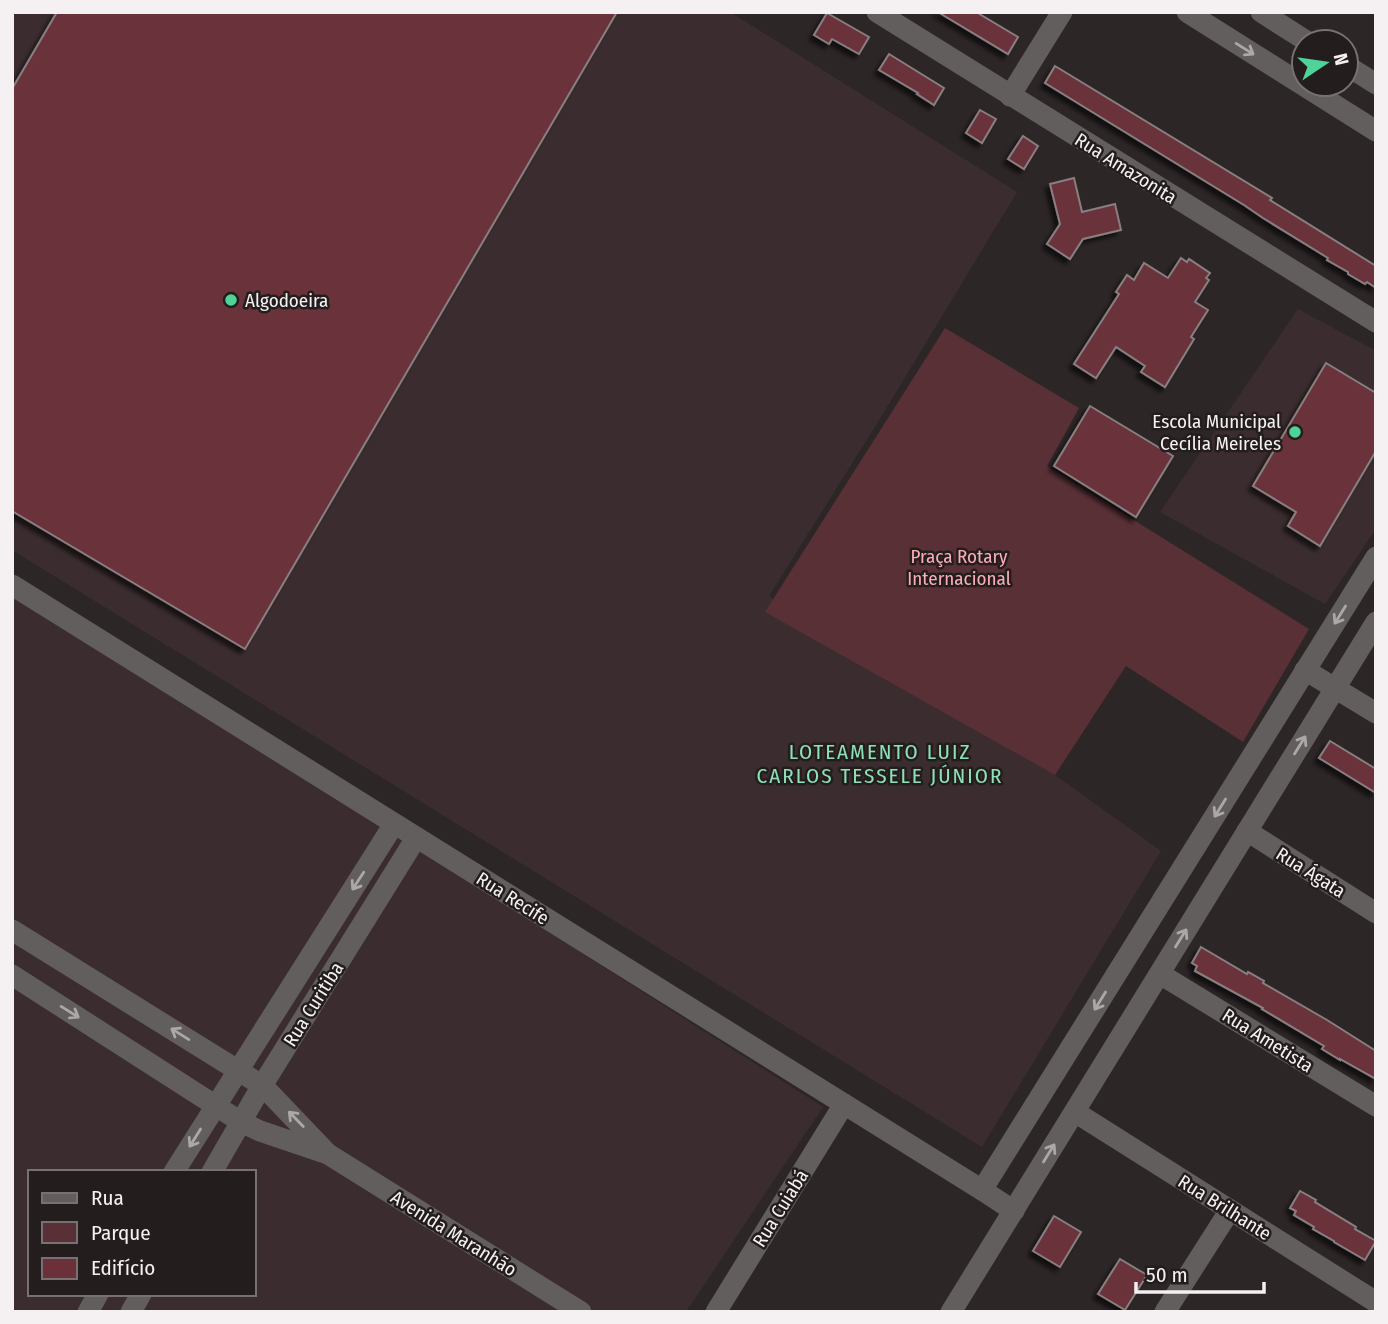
<svg xmlns="http://www.w3.org/2000/svg" width="1388" height="1324" font-family="'Fira Sans Condensed',sans-serif">
<defs>
<filter id="shadow"><feDropShadow dx="-4.5" dy="4.5" stdDeviation="2" flood-color="#0009"/></filter>
</defs>
<rect width="100%" height="100%" fill="#2d2627"/>
<!-- built -->
<g fill="#3b2d2f" fill-rule="evenodd">
<path d="M12 12H730L1017 192 878 422 769 596 1055 775 1161 851 982 1147 12 550Z"/>
<path d="M1298 309 1376 351V529L1325 604 1160 512Z"/>
<path d="M12 597 431 857 823 1107 686 1312H12ZM30 1172H254V1294H30Z"/>
</g>
<!-- green -->
<path fill="#583036" d="M945 328 1079 408 1047 466 1309 629 1243 742 1126 666 1055 775 765 612Z"/>
<!-- building -->
<g fill="#6b303a" stroke="#877f80" stroke-width="2" filter="url(#shadow)">
<path d="M57 12H617L245 649 12 511V89Z"/>
<path d="M938 12H976L1018 37 1008 54Z"/>
<path d="M827 13 869 37 859 54 832 39 829 44 814 35Z"/>
<path d="M889 54 944 88 934 105 917 94 918 93 879 70Z"/>
<path d="M1055 66 1272 198 1270 200 1376 266V288L1367 282 1365 284 1348 274V272L1327 260 1328 258 1263 218 1244 205 1045 83Z"/>
<path d="M980 110 996 119 982 143 966 133Z"/>
<path d="M1023 136 1038 146 1024 169 1008 159Z"/>
<path d="M1074 178 1082 212 1115 204 1121 230 1083 239 1070 259 1047 244 1060 224 1050 184Z"/>
<path d="M1181 258 1187 262 1189 259 1210 273 1206 278 1209 280 1195 302 1208 310 1191 337 1194 339 1165 387 1141 372 1145 366 1116 347 1096 378 1074 364 1119 294 1116 292 1127 275 1134 280 1144 263 1168 278Z"/>
<path d="M1326 363 1376 393V451L1320 546 1288 526 1296 512 1253 486Z"/>
<path d="M1090 406 1173 456 1136 517 1054 466Z"/>
<path d="M1330 741 1376 769V793L1319 758Z"/>
<path d="M1201 947 1247 974 1248 972 1264 981 1263 983 1327 1020 1376 1051V1079L1340 1059V1060L1322 1049 1324 1046 1262 1009 1263 1008 1195 971 1197 966 1192 963Z"/>
<path d="M1300 1191 1316 1200 1315 1202 1356 1227 1355 1229 1376 1241 1365 1260 1334 1242V1241L1313 1229 1314 1227 1294 1215 1296 1211 1290 1208Z"/>
<path d="M1054 1216 1081 1232 1060 1267 1033 1251Z"/>
<path d="M1120 1259 1147 1275 1125 1310 1098 1294Z"/>
</g>
<g fill="none" stroke-linecap="round" stroke-linejoin="round">
<!-- minor -->
<g stroke="#625e5e" stroke-width="21">
<path d="M877 12 1376 322"/>
<path d="M1187 12 1376 131"/>
<path d="M1261 12 1308 42"/>
<path d="M1346 65 1376 84"/>
<path d="M1010 96 1062 12"/>
<path d="M12 585 982 1190 1014 1211"/>
<path d="M1305 670 1376 713"/>
<path d="M1247 831 1376 913"/>
<path d="M12 930 263 1086 326 1152"/>
<path d="M1160 974 1376 1106"/>
<path d="M12 975 241 1122 260 1131 328 1154 581 1312"/>
<path d="M1075 1112 1376 1302"/>
<path d="M174 1172 394 824"/>
<path d="M212 1172 260 1089 416 838"/>
<path d="M982 1190 1376 557"/>
<path d="M88 1312 98 1294"/>
<path d="M131 1312 141 1294"/>
<path d="M716 1312 844 1104"/>
<path d="M951 1312 1376 622"/>
<path d="M1165 1312 1230 1210"/>
</g>
</g>
<!-- one-way arrows -->
<defs><path id="oneway-shaft" d="M-6 0H5M1.5-3L5.5 0L1.5 3" fill="none" stroke-width="1.6" stroke-linecap="round" stroke-linejoin="round" transform="scale(1.75)"/></defs>
<g stroke="#aca7a8">
<use href="#oneway-shaft" transform="translate(1245 49) rotate(32)"/>
<use href="#oneway-shaft" transform="translate(1340 615) rotate(122)"/>
<use href="#oneway-shaft" transform="translate(1300 745) rotate(-58)"/>
<use href="#oneway-shaft" transform="translate(1220 808) rotate(122)"/>
<use href="#oneway-shaft" transform="translate(358 881) rotate(123)"/>
<use href="#oneway-shaft" transform="translate(1181 938) rotate(-58)"/>
<use href="#oneway-shaft" transform="translate(1100 1001) rotate(122)"/>
<use href="#oneway-shaft" transform="translate(70 1012) rotate(32)"/>
<use href="#oneway-shaft" transform="translate(180 1034) rotate(-148)"/>
<use href="#oneway-shaft" transform="translate(296 1119) rotate(-134)"/>
<use href="#oneway-shaft" transform="translate(195 1138) rotate(122)"/>
<use href="#oneway-shaft" transform="translate(1049 1153) rotate(-58)"/>
</g>
<!-- markers -->
<g fill="#4ed399" stroke="#231d1d" stroke-width="2.5">
<circle cx="231" cy="300" r="7"/>
<circle cx="1295" cy="432" r="7"/>
</g>
<g text-anchor="middle" stroke-width="5" stroke-linejoin="round" paint-order="stroke">
<!-- street labels -->
<g font-size="19" fill="#f5f0f1" stroke="#231d1d">
<text transform="translate(1126 168) rotate(32)" y="7">Rua Amazonita</text>
<text transform="translate(1311 872) rotate(32)" y="7">Rua Ágata</text>
<text transform="translate(513 898) rotate(32)" y="7">Rua Recife</text>
<text transform="translate(313 1004) rotate(-58)" y="7">Rua Curitiba</text>
<text transform="translate(1268 1040) rotate(32)" y="7">Rua Ametista</text>
<text transform="translate(1225 1207) rotate(32)" y="7">Rua Brilhante</text>
<text transform="translate(780 1208) rotate(-58)" y="7">Rua Cuiabá</text>
<text transform="translate(454 1233) rotate(32)" y="7">Avenida Maranhão</text>
</g>
<!-- poi labels -->
<g font-size="19" fill="#f5f0f1" stroke="#231d1d" text-anchor="start">
<text x="245" y="307">Algodoeira</text>
<text x="1281" y="428" text-anchor="end">Escola Municipal<tspan x="1281" dy="22">Cecília Meireles</tspan></text>
</g>
<!-- park labels -->
<g font-size="19" fill="#fbadb7" stroke="#231d1d">
<text x="959" y="563">Praça Rotary<tspan x="959" dy="22">Internacional</tspan></text>
</g>
<!-- neighbourhood labels -->
<g font-size="21" letter-spacing="2" fill="#8ee1b7" stroke="#231d1d">
<text x="880" y="759">LOTEAMENTO LUIZ<tspan x="880" dy="24">CARLOS TESSELE JÚNIOR</tspan></text>
</g>
</g>
<!-- border -->
<rect width="1388" height="1324" fill="none" stroke="#f5f0f1" stroke-width="28"/>
<!-- legend -->
<rect x="28" y="1170" width="228" height="126" fill="#231d1d" stroke="#777172" stroke-width="2"/>
<rect x="42" y="1193" width="35" height="10" fill="#625e5e" stroke="#777172" stroke-width="2"/>
<text x="91" y="1205" font-size="21" fill="#f5f0f1">Rua</text>
<rect x="42" y="1222" width="35" height="21" fill="#583036" stroke="#777172" stroke-width="2"/>
<text x="91" y="1240" font-size="21" fill="#f5f0f1">Parque</text>
<rect x="42" y="1258" width="35" height="21" fill="#6b303a" stroke="#777172" stroke-width="2"/>
<text x="91" y="1275" font-size="21" fill="#f5f0f1">Edifício</text>
<!-- north arrow -->
<g transform="translate(1325 63) rotate(77)"><circle r="33" fill="#231d1d" stroke="#777172" stroke-width="2"/>
<path d="M0-5L12 26L0 18L-12 26Z" fill="#4ed399"/>
<text y="-10" font-size="19" font-weight="bold" text-anchor="middle" fill="#f5f0f1">N</text>
</g>
<!-- scale -->
<path d="M1136 1282v10h128v-10" fill="none" stroke="#f5f0f1" stroke-width="3.5"/>
<text x="1146" y="1282" font-size="21" fill="#f5f0f1" stroke="#231d1d" stroke-width="5" paint-order="stroke">50 m</text>
</svg>
